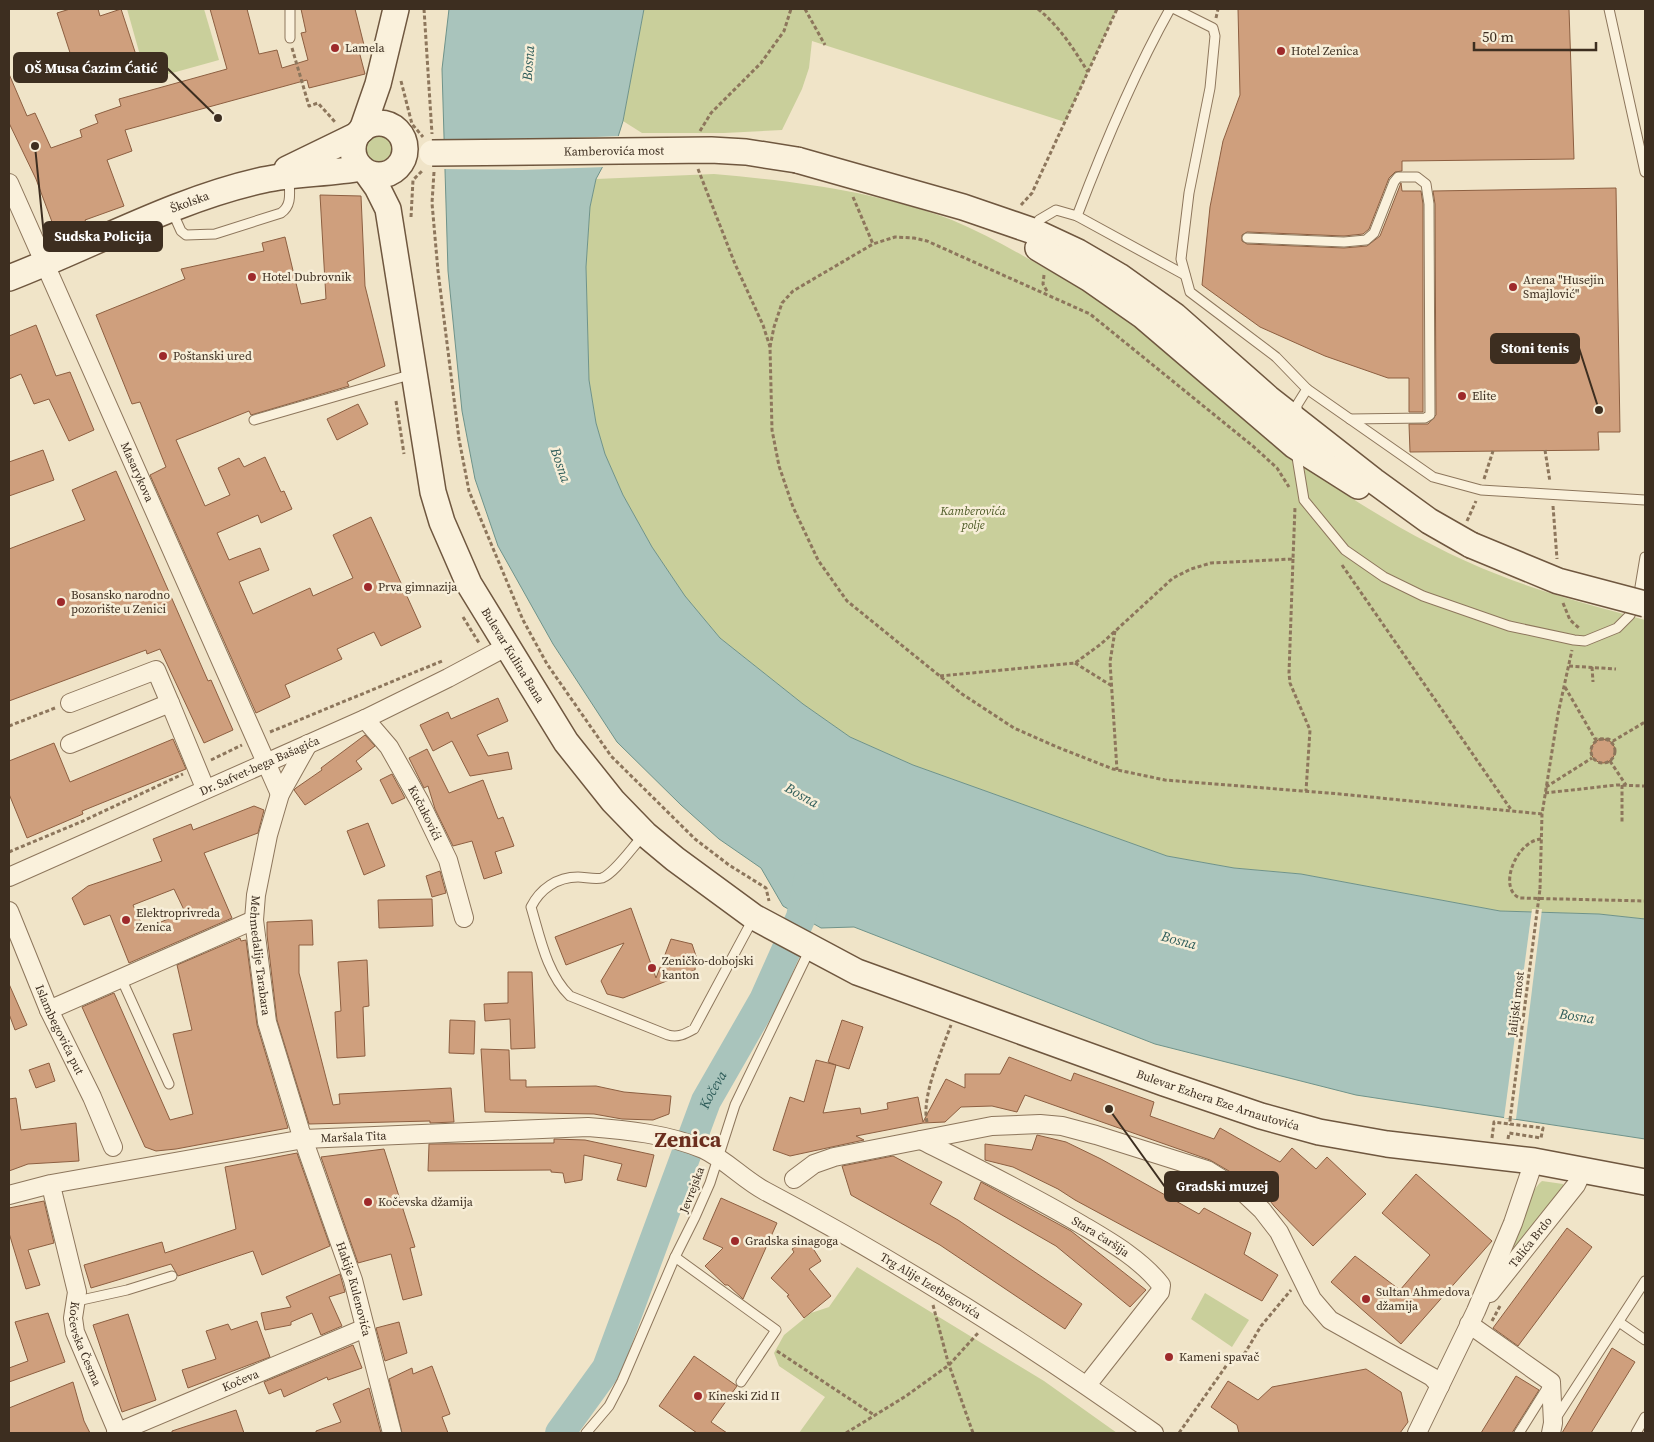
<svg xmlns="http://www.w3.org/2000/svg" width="1654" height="1442" font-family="'Source Serif 4',serif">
<rect width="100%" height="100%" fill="#f0e4c8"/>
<!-- green -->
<g fill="#c9cf9b">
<path d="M127 9H204L219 60 147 80Z"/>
<path d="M644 9H1117L1065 122 812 41 809 68 802 89 782 130 724 133H642L623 121Z"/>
<circle cx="379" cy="148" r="13"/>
<path d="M714 174C794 181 876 191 952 220 986 234 1018 253 1050 271 1079 288 1109 304 1135 325 1199 375 1256 433 1323 479 1377 516 1437 551 1499 575 1546 594 1596 606 1645 620V919L1599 914 1500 911 1301 874 1234 868 1167 856 913 765 850 737 803 704 720 638 685 596 652 547 623 495 605 454 596 423 589 380 586 267 590 207 596 179Z"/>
<path d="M1542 1181 1563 1184 1564 1188 1512 1254H1509C1516 1235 1527 1193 1542 1181Z"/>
<path d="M857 1267 1044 1381 1117 1433H799L825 1397 779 1366 774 1353 784 1335 811 1313 829 1307Z"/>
<path d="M1205 1293 1249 1320 1232 1347 1191 1319Z"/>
</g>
<!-- water -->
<path fill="#a9c4bc" stroke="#6f938a" d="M449 9H644L623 121 617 140 596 179 590 207 586 267 589 380 596 423 605 454 623 495 652 547 685 596 720 638 803 704 850 737 913 765 1167 856 1234 868 1301 874 1500 911 1599 914 1645 919V1139L1356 1095 1155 1044 854 927 821 928 783 906 761 868 719 839 681 805 617 742 553 644 498 546 475 479 462 411 448 271 442 69Z"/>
<!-- pier -->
<g fill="#f0e4c8">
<path d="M621 136 605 167 522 170 442 169 441 139 520 140Z"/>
<path d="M1532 909H1542L1516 1119 1504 1118Z"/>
</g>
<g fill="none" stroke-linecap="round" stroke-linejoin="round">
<!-- river -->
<path stroke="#a9c4bc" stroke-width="30" id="s1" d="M560 1433 607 1368 706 1101 764 1000 801 917 809 878"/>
</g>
<!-- building -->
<g fill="#cf9f7d" stroke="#8d5f41" fill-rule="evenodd">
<path d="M70 9H98L100 16 121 9 137 58 78 77 57 13Z"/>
<path d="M210 9H247L259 54 277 50 282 68 308 60 301 33 306 32 301 9H355L365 49 359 51 365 74 309 88 307 80 125 130 132 151 107 160 124 206 85 220 88 227 58 238 36 179 9 123V74L27 116 35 113 51 148 82 137 80 130 98 123 95 115 121 106 119 99 227 69Z"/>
<path d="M1238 9H1569L1574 159 1402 161V171L1395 172 1389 178 1369 229 1363 234 1344 236 1247 232 1242 235V241L1247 244 1344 248 1367 246 1380 236 1401 183 1402 191H1421L1423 204V412H1409V378H1388L1325 356 1260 327 1202 285 1210 207 1223 141 1240 95Z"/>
<path d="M1616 188 1620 432H1598L1599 450 1410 452 1409 424H1428L1436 415 1435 204 1433 191Z"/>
<path d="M320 195 361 196 365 286 385 366 347 382 349 386 251 415 249 411 176 440 205 506 230 495 218 468 239 458 244 467 265 457 281 492 284 491 292 509 261 523 258 515 217 533 229 560 260 548 269 570 239 582 253 614 310 588 313 596 353 578 333 535 371 517 421 627 381 646 374 632 337 649 342 659 285 685 290 697 256 713 150 475 166 467 140 402 132 404 96 315 185 279 181 269 264 251 262 243 285 237 301 304 326 299Z"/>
<path d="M36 325 56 376 70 372 94 430 69 441 49 399 34 404 21 374 9 379V336Z"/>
<path d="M358 404 368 424 337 440 327 419Z"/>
<path d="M43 450 54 480 9 496V462Z"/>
<path d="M116 471 208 681 211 680 233 730 204 743 160 649 147 654 146 650 9 701V549L85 520 72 490Z"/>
<path d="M498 698 508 721 477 735 488 756 508 752 512 769 470 776 452 741 433 751 420 725 448 712 451 719Z"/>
<path d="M365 735 375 746 356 761 362 769 305 805 294 790 296 788 322 770 321 768Z"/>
<circle cx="1603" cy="751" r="12"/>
<path d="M173 739 186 769 82 811 83 814 27 838 9 794V761L54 743 70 782Z"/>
<path d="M427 749 449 793 483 780 498 819 503 817 514 846 495 852 502 873 484 879 472 841 453 846 435 809 428 786 424 788 409 758Z"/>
<path d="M392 774 405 798 392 804 380 780Z"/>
<path d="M254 806 264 810 258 833 204 853 232 918 129 963 110 915 84 925 72 898 88 886 162 861 153 839 191 824 193 830ZM174 889 185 912 144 929 133 905Z"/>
<path d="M368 823 385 866 364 875 347 831Z"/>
<path d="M440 871 446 893 432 897 426 876Z"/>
<path d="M432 899 433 926 379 928 378 900Z"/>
<path d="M631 908 656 978 671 939 692 944 696 956 695 970 623 998 607 994 601 981 624 943 566 965 555 937Z"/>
<path d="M312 920 313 945H299V973L333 1105 340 1104 339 1094 451 1088 454 1122 430 1123V1121L309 1124 277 1020 267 935V922Z"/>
<path d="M240 938 241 941 246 940 257 1025 288 1128 176 1149 156 1151 145 1147 82 1007 114 993 170 1120 193 1114 173 1034 192 1030 177 965Z"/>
<path d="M367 960 369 1006 363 1007 365 1056 337 1058 335 1012 341 1011 338 962Z"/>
<path d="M508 972H532L535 1048 511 1049 510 1019 485 1021 484 1004 508 1003Z"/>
<path d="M9 984 27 1025 15 1030 9 1014Z"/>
<path d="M450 1020 475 1021 474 1054 449 1053Z"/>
<path d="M842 1020 863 1027 849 1069 836 1065 823 1113 860 1108 861 1114 888 1109 887 1103 918 1097 923 1122 946 1079 965 1088V1074H1000L1009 1057 1071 1081 1074 1073 1154 1102 1150 1116 1214 1139 1220 1128 1280 1162 1292 1148 1316 1169 1327 1157 1366 1194 1313 1246 1274 1206 1250 1175 1246 1181 1210 1160 1025 1095 1017 1112 992 1106 961 1107 945 1122 923 1123 856 1136 864 1140 790 1156 773 1150 790 1097 804 1102 816 1060 836 1065 828 1062Z"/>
<path d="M481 1049 509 1050 510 1080H526V1087L596 1086 624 1092 671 1096 669 1114 653 1120 622 1119 594 1114 485 1112Z"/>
<path d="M49 1063 55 1081 36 1088 29 1070Z"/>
<path d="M16 1098 21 1130 76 1123 79 1161 28 1164 9 1171V1099Z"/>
<path d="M1037 1135 1066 1142 1101 1159 1199 1214 1204 1208 1251 1233 1244 1254 1278 1275 1262 1301 1075 1200 1058 1189 1013 1167 985 1160V1144L1032 1150Z"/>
<path d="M554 1139 585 1140 654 1155 646 1187 617 1180 622 1164 584 1155 582 1180 565 1183 563 1173 551 1172V1170L428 1171 429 1144 554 1143Z"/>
<path d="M384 1149 415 1247 410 1248 422 1295 403 1300 391 1254 358 1263 321 1157Z"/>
<path d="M297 1153 330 1246 262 1275 253 1251 178 1276 171 1264 91 1288 84 1265 162 1242 165 1253 236 1229 225 1167Z"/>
<path d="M893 1156 942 1182 930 1204 958 1220 1082 1304 1065 1329 940 1245 851 1195 842 1166Z"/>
<path d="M1416 1174 1492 1241 1401 1344 1331 1282 1355 1256 1400 1290 1430 1255 1382 1213Z"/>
<path d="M981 1182 1071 1231 1146 1290 1130 1307 1056 1246 974 1199Z"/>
<path d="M721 1198 777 1223 743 1299 728 1285H725L705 1266 723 1248 703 1239Z"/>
<path d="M44 1201 54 1243 28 1250 40 1285 26 1289 9 1233V1208Z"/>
<path d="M1567 1228 1592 1247 1518 1346 1493 1328Z"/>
<path d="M807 1239 821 1261 809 1269 831 1296 804 1318 787 1296 789 1295 771 1278 794 1252 792 1249Z"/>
<path d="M340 1274 345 1292 329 1297 342 1326 321 1335 312 1313 291 1322V1325L265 1330 261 1313 291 1307 286 1297Z"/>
<path d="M48 1313 65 1362 9 1382V1368L28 1361 15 1322Z"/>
<path d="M128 1314 156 1400 122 1412 93 1325Z"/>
<path d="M257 1321 270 1357 188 1388 182 1370 216 1359 206 1331 228 1324 231 1330Z"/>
<path d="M399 1322 407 1353 385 1361 376 1328Z"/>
<path d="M353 1345 362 1368 328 1380 327 1377 284 1397 281 1389 269 1394 264 1382Z"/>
<path d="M1612 1348 1635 1362 1591 1433H1562Z"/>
<path d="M694 1356 737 1386 711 1422 727 1433H697L659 1406Z"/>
<path d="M432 1366 450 1414 442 1417 448 1433H402L389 1379 412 1368 413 1374Z"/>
<path d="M1366 1369 1401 1392 1408 1422 1400 1433H1239L1237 1425 1211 1407 1228 1381 1258 1400 1272 1387Z"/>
<path d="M1516 1376 1539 1390 1512 1433H1481Z"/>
<path d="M73 1382 84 1421 90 1433H9V1408Z"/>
<path d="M369 1388 381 1433H316V1431L341 1422 333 1404Z"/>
<path d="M236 1410 244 1433H172V1431Z"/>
</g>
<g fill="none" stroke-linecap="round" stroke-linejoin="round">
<defs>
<g id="lane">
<path d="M1175 9 1213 28 1215 36 1210 88 1189 193 1181 259 1190 292 1276 357 1307 389 1297 405V416"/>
<path d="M1609 9 1645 172"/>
<path d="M290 38V9"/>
<path d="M172 211 181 231 186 235 215 234 281 213C293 205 289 191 289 177"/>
<path d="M1077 216 1185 275"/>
<path d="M1034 229 1039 220 1056 210 1077 216C1104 145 1133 75 1170 9"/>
<path d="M1247 238 1344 242 1366 240 1374 233 1394 182 1398 177H1417L1426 184 1429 204 1430 415 1425 418 1350 419"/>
<path d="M1307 389 1433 477 1481 490 1645 500"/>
<path d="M254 420 413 374"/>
<path d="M1296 451 1304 500 1345 550 1384 577 1423 596 1509 626 1574 640 1585 641 1617 628 1630 615 1638 599 1645 557"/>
<path d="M643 836C633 846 615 873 602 878 595 880 585 877 578 877 557 877 540 889 531 907 540 937 547 974 570 996L668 1035C678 1038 685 1034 694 1029L753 919"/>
<path d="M121 978 169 1084"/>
<path d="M675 1257 776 1330 741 1382"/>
<path d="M77 1301 127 1290 172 1276"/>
<path d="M1619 1322 1645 1340"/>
<path d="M1556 1418 1645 1281"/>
<path d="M586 1433 609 1406 622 1381 675 1257 695 1217 710 1183 735 1105 810 949"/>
<path d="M1519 1433 1549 1385"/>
<path d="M1636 1433 1645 1417"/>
</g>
<g id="street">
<path id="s2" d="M9 183 280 794"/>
<path d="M70 703 156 670 170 703"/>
<path id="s3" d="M365 719 389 747 420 802 448 860 464 918"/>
<path d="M70 744 170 703 205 788"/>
<path id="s4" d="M308 744 280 794 268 835 256 895 254 920 267 1022 300 1130 353 1280 392 1433"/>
<path id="s5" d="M9 877 365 719 448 678 506 647"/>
<path id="s6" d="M9 911 49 1010 92 1097 113 1147"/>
<path d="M49 1010 254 920"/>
<path id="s7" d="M921 1140C975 1167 1030 1194 1082 1225 1109 1241 1141 1259 1161 1285L1160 1292 1087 1385"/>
<path d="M794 1179 814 1164 834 1157 992 1126 1040 1124 1062 1126 1096 1135 1207 1170 1244 1193 1262 1210 1279 1232 1312 1299 1330 1320 1432 1377 1440 1386"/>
<path id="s8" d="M53 1194 77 1292 73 1318 75 1332 118 1433"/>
<path id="s9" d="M9 1195 51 1184 304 1139 588 1127C627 1130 667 1134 703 1149 726 1160 743 1179 765 1191 901 1263 1029 1344 1154 1433"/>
<path id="s10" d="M1490 1293 1576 1185 1583 1170"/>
<path d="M1469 1324 1551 1382 1553 1423 1551 1433"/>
<path id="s11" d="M116 1433 365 1328"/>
<path d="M1417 1433 1476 1311 1513 1223 1534 1161"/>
</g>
<g id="secondary">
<circle cx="379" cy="149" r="26"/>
<path d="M362 130 378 84 396 9"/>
<path d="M797 160 963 207 1033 231 1078 252 1119 276 1175 316 1268 398 1374 481 1429 521 1471 545"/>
<path d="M287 169 357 135"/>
<path id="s12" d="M367 173 377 187 388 209 433 492 442 522 469 584 566 742 613 801 645 834 675 859 754 917 857 972 1164 1083 1261 1116 1319 1132 1387 1144 1534 1161 1645 1182"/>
<path d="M1038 248 1090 279 1143 316 1295 446 1358 486"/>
<path id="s13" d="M9 278C92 246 176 199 263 180 295 173 329 174 361 168"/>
</g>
</defs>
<!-- lane casing -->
<use href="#lane" stroke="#8d765c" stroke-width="11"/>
<!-- street casing -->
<use href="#street" stroke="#8d765c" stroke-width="20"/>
<!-- secondary casing -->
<use href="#secondary" stroke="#6f573f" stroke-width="28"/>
<!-- path -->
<g stroke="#8d765c" stroke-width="3" stroke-dasharray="4 2.5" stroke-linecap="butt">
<path d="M424 9 432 134"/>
<path d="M805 9 825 45"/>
<path d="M1038 9C1060 27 1073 48 1088 72"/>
<path d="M1216 18 1218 9"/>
<path d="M292 48 309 106 318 103 336 123"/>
<path d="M401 81 412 124 423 137"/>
<path d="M700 131 711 113 761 63 784 31 791 9"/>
<path d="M698 169 735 264 763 325 770 347 772 430 779 466 793 507 818 560 847 601 962 694 1014 728 1057 747 1113 769 1165 780 1340 794 1542 814"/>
<path d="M434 172 432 203 438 271 459 439 469 491 523 620 547 664 611 756 695 839 729 865 766 888 769 901"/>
<path d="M853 197 873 244"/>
<path d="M1021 205 1032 193 1117 9"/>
<path d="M411 217 413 180 423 170"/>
<path d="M1044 275 1043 284 1048 293"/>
<path d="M770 347 774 327 782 303 793 291 873 244 895 237 914 238 927 241 1090 314 1254 447 1277 468 1289 487"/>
<path d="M396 401 404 454"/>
<path d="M1545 450 1550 482"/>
<path d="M1484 479 1493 451"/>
<path d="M1553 506 1557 559"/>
<path d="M1467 521 1476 501"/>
<path d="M1293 559 1289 673 1290 683 1310 730 1306 791"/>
<path d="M1342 565 1512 811"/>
<path d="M1563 603 1570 620 1579 628"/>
<path d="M463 617 479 643"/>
<path d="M1115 631 1110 662 1117 770"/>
<path d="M1075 663 1112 686"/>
<path d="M1569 666 1616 669"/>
<path d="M1592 667 1593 682"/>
<path d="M940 676 1075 663 1101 644 1173 578 1191 569 1211 563 1293 559 1295 507"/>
<path d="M1565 687 1595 739H1608L1613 741 1645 722"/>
<path d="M9 726 55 708"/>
<path d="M270 732 442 661"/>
<circle cx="1603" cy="751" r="12"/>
<path d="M211 760 242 745"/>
<path d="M1610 761 1626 785"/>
<path d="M1622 785V822"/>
<path d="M1546 787 1592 758"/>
<path d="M1545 793 1617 785 1645 786"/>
<path d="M1541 839C1516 841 1497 889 1520 898L1645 901"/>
<path d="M9 852 83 821 183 774"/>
<path d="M1540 889 1542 814 1558 714 1572 650"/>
<path d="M927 1122C921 1097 942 1050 951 1025"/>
<path d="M1492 1138 1494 1122 1510 1124"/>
<path d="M1508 1139 1509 1133 1541 1138 1543 1128 1510 1124V1120"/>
<path d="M933 1305 948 1362 973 1433"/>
<path d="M1492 1321 1500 1306"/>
<path d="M777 1351 874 1415"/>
<path d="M846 1433 906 1396 949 1365 978 1333"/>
<path d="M1179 1433 1231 1359 1245 1353 1261 1326 1291 1290"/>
</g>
<!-- lane -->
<use href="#lane" stroke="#faf1dc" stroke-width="9"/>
<!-- street -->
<use href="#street" stroke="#faf1dc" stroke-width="18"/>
<!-- secondary -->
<use href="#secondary" stroke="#faf1dc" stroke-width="25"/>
<defs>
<g id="secondary-bridge">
<path id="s14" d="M432 153 711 150 746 152 797 160"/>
<path d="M1471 545 1558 581 1645 604"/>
</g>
</defs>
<!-- secondary-bridge casing -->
<use href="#secondary-bridge" stroke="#6f573f" stroke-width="28" stroke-linecap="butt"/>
<!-- path-bridge -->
<path stroke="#8d765c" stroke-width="3" stroke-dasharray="4 2.5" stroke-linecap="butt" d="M1510 1120 1540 889"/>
<!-- secondary-bridge -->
<use href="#secondary-bridge" stroke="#faf1dc" stroke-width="25"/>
</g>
<!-- markers -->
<g fill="#9e2a2b" stroke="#f7eed8" stroke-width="2">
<circle cx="335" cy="48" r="5"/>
<circle cx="1281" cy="51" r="5"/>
<circle cx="252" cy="277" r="5"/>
<circle cx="1513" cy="287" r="5"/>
<circle cx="163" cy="356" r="5"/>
<circle cx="1462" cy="396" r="5"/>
<circle cx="368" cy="587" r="5"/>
<circle cx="61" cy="602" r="5"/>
<circle cx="126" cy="920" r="5"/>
<circle cx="652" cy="968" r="5"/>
<circle cx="368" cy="1202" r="5"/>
<circle cx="735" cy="1241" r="5"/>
<circle cx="1366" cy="1299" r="5"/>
<circle cx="1169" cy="1357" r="5"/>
<circle cx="698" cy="1396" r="5"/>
</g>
<g text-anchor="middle" stroke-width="5" stroke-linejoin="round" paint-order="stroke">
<!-- poi labels -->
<g font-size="12" fill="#3d2e20" stroke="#f7eed8" text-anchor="start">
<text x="345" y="52">Lamela</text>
<text x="1291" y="55">Hotel Zenica</text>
<text x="262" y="281">Hotel Dubrovnik</text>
<text x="1523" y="284">Arena "Husejin<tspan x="1523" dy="14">Smajlović"</tspan></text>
<text x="173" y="360">Poštanski ured</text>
<text x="1472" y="400">Elite</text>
<text x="378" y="591">Prva gimnazija</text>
<text x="71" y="599">Bosansko narodno<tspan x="71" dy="14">pozorište u Zenici</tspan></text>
<text x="136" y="917">Elektroprivreda<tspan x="136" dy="14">Zenica</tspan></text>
<text x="662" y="965">Zeničko-dobojski<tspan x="662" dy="14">kanton</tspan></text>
<text x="378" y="1206">Kočevska džamija</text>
<text x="745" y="1245">Gradska sinagoga</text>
<text x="1376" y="1296">Sultan Ahmedova<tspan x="1376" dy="14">džamija</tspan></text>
<text x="1179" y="1361">Kameni spavač</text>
<text x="708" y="1400">Kineski Zid II</text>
</g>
<!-- street labels -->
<g font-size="12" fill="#3d2e20" stroke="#f7eed8">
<text dy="4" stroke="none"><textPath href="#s14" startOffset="182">Kamberovića most</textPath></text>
<text dy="4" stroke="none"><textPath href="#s13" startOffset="196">Školska</textPath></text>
<text dy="4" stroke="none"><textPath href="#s2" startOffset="316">Masarykova</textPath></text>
<text dy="4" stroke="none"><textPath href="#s12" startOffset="511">Bulevar Kulina Bana</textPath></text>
<text dy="4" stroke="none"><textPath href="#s5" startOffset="274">Dr. Safvet-bega Bašagića</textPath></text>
<text dy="4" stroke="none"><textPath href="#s3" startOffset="112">Kučukovići</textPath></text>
<text dy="4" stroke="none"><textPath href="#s4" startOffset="222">Mehmedalije Tarabara</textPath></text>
<text transform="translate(1516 1004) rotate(-83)" y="4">Jalijski most</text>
<text dy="4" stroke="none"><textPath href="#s6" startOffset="129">Islambegovića put</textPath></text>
<text dy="4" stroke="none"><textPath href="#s12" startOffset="1371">Bulevar Ezhera Eze Arnautovića</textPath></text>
<text dy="4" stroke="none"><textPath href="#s9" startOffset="350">Maršala Tita</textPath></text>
<text transform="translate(692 1190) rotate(-69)" y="4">Jevrejska</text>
<text dy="4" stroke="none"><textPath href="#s7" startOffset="204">Stara čaršija</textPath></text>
<text dy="4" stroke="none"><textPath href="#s10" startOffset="65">Talića Brdo</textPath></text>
<text dy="4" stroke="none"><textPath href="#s9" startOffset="968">Trg Alije Izetbegovića</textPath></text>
<text dy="4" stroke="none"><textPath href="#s4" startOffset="570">Hakije Kulenovića</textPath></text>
<text dy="4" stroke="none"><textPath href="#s8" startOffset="155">Kočevska Česma</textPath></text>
<text dy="4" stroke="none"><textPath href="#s11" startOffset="135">Kočeva</textPath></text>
</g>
<!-- park labels -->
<g font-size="12" font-style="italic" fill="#4d5a26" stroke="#f7eed8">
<text x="973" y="515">Kamberovića<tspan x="973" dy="14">polje</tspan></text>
</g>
<!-- water labels -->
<g font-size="14" font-style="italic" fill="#2f5d5a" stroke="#f7eed8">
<text transform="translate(528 63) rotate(-86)" y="5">Bosna</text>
<text transform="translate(561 465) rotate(71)" y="5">Bosna</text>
<text transform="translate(802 795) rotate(29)" y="5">Bosna</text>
<text transform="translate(1179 940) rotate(15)" y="5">Bosna</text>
<text transform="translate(1577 1016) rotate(9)" y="5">Bosna</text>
<text dy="5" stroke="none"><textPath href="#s1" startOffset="378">Kočeva</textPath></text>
</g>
<!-- town labels -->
<g font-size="22" font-weight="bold" fill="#6b2e1e" stroke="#f7eed8">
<text x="688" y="1147">Zenica</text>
</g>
</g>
<!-- callouts -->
<path fill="none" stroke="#3d2e20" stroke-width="2" d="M218 118L167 68M35 146L44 236M1599 410L1579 348M1109 1109L1165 1187"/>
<g fill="#3d2e20" stroke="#f7eed8" stroke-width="2">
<circle cx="218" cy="118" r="5"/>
<circle cx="35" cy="146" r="5"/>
<circle cx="1599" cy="410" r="5"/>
<circle cx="1109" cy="1109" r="5"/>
</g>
<g fill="#3d2e20" stroke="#3d2e20" stroke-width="2">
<rect x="14" y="53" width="153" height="29" rx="5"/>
<rect x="44" y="222" width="118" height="29" rx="5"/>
<rect x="1491" y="334" width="88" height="29" rx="5"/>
<rect x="1165" y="1172" width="113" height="29" rx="5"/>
</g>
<g font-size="14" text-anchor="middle" font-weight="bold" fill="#fff">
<text x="91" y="73">OŠ Musa Ćazim Ćatić</text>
<text x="103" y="241">Sudska Policija</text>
<text x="1535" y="353">Stoni tenis</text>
<text x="1222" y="1191">Gradski muzej</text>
</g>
<!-- border -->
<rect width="1654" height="1442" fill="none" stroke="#3d2e20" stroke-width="20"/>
<!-- scale -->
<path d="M1474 42v8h122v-8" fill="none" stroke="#3d2e20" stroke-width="2.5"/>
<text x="1482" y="42" font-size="15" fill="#3d2e20" stroke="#f7eed8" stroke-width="4" paint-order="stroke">50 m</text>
</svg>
